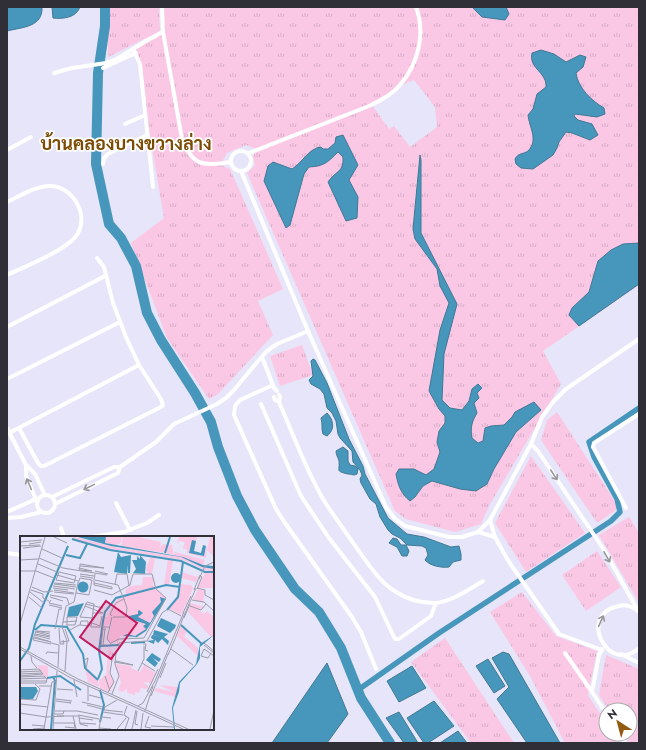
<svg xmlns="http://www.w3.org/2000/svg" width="646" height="750" font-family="Jost,Sarabun,sans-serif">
<defs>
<pattern id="grass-tufts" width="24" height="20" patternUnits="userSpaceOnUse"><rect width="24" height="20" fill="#fac8e5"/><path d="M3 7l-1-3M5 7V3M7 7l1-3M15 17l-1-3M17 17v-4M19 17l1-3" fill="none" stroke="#d7acc5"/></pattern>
</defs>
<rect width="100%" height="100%" fill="#e6e5f9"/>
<!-- grass -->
<g fill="url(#grass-tufts)" fill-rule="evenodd">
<path d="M108 7H159L160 31 108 57Z"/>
<path d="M162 7H639V285L543 351 561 384 490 504 481 524 455 532 406 519 395 511 247 173 255 165 253 157 256 149 246 145 227 153 221 164H219L230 169 283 289 258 301 273 335 217 395 209 399 167 338 131 243 164 218 150 136 140 64 133 49 163 32ZM414 80 435 107 437 127 410 147 394 126 389 129 372 105 399 86Z"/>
<path d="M302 345 313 375 280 386 270 356Z"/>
<path d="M557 412 616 503V510L597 523 541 440 547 420Z"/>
<path d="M531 456 585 533 526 572 495 523Z"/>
<path d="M629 517 639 533V603L599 535Z"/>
<path d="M597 551 621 587 586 611 562 575Z"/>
<path d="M522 592 556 636 597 651 588 695 606 723V734H613L618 743H565L530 676 490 612Z"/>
<path d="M445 638 514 743H471L411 662Z"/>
<path d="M606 655 639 669V743H630L624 734H630V710H609L599 695Z"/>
</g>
<!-- water -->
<g fill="#4797bc" stroke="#407894">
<path d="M7 7H42C43 27 23 27 7 31Z"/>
<path d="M52 7H80C76 18 63 19 53 18Z"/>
<path d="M472 7H506L509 14 505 20 482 17Z"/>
<path d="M541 50 554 54 566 62 580 55 586 57 583 67 576 73C578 88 592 101 604 108L605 114 597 117 575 114 574 116 578 120 592 124 598 135 590 140 572 133 566 132 559 142 557 148 553 155 533 169 521 168 516 164 515 159C518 153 524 154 528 151 539 140 529 127 528 115L533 109 537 94 546 87C546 85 546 83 545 80 541 70 529 66 532 53Z"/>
<path d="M343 135 358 165 349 180 358 197 357 218 346 221 328 182C336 170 344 173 343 157L338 152C327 163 324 166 309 167L304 174 290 225 286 228 264 181 268 166 273 162 292 169C302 163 309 148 321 147L323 149H328L335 143 336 137Z"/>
<path d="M420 155 421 160V233L457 304 444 354 442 400 450 408 462 410 469 401 472 389 478 384 482 388 477 393 479 398 474 403 477 413C472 421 470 428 472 438L478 443 483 441 485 428 491 426 504 425 512 417 515 412 534 402 541 410 516 432 494 469 487 484 476 491 460 489 432 481 423 486 415 497 410 501C401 494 398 485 396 474L399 469H414L426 475 434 469 440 452 437 442 439 431 445 423V416L439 409 429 391 440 330 449 303 440 286 437 269 415 239 413 229Z"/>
<path d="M639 243V284L579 326 569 315 572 308 589 292 598 261 611 250 623 244Z"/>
<path d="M313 359 315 360 327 383 349 439 363 466 365 474 388 518 407 534 424 537 451 547 459 546 461 554V560L453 562 449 567C442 568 430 566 425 560L428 555 426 548 422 546 407 545 400 538 392 534 388 530 380 517 376 504 370 499 361 483 360 479 362 475 360 470 353 462 352 451 340 438 338 434 336 421 332 413 327 408 324 394 320 389 311 384 309 380 313 376 311 361Z"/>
<path d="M327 413C334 420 335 430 327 436L323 434C321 428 323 425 321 418Z"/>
<path d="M343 447 348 451V461L350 465 355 466 358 469 357 474C353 476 352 474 348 474 335 471 340 471 339 461 338 457 336 455 336 451Z"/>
<path d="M393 538 397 539 401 545H406L409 551 407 556H402L397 547 389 543Z"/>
<path d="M503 652 509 654 560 743H527L497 699 509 687 492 658Z"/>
<path d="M488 659 505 686 494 693 476 666Z"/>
<path d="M327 663 348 714 327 743H272Z"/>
<path d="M412 666 426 688 399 702 387 681Z"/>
<path d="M434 701 454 726 428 743H424L407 718Z"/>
<path d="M399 712 418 743H404L386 718Z"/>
<path d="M458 731 467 743H440Z"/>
</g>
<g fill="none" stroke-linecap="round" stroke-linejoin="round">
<!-- canal -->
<path stroke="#4797bc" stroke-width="5.5" d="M358 690 439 633 611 521 620 512 617 499 594 457 589 442 639 408"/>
<!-- river -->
<path stroke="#4797bc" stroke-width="10" d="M105 7V26L98 73 96 164 109 224 121 238 136 266 147 313 161 340 195 393 211 422 218 447 237 496 255 530 295 589 319 612 341 648 361 698 390 743"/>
<!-- minor -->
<g stroke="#fff" stroke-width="4">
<path d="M162 7 163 32 182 139C193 167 204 166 231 162"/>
<path d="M133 49 140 64 153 187"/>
<path d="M103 68 136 53"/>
<path d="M54 73 72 68 106 63 115 60 146 41 163 32"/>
<path d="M125 124 145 115"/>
<path d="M7 150 31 137"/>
<circle cx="241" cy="161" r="10"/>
<path d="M249 153 369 106C380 101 392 95 400 85 418 64 426 34 416 7"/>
<path d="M103 164 104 158 108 154 147 135"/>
<path d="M241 171 308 331 386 507 395 519 405 526 449 537H462L478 532 490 520 531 444 542 417 553 402 566 389 639 339"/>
<path d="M7 202C20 196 35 186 50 186 72 186 89 214 78 233 70 249 24 267 7 275"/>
<path d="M7 327 105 276"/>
<path d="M262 357 274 388 277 391"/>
<path d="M7 379 120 322"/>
<path d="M273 385 240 400 235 406 234 415 276 509 285 523 352 617 361 632 376 669"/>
<path d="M279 395 280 397 279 402"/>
<path d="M274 397 275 400 279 402C293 434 305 468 323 499 333 515 345 531 356 547 367 562 379 582 396 592 407 599 421 603 434 603 449 603 470 589 483 581"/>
<path d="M261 404 301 496 329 538 375 597 395 639H399L431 616 436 603"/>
<path d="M7 428 26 465 35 474 45 495"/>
<path d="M19 428 38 463 41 466H44L161 407 163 405 161 399 139 365 126 337 113 303 104 267 97 258"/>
<path d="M9 433 139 365"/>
<path d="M531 444 538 451 606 553 637 609"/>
<path d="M26 465V476L37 502"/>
<circle cx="46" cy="504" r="9"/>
<path d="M52 497 114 467H120L156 442 174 424 217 404 226 398 234 390 258 361 267 351 277 344 308 331"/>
<path d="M116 503 130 530"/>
<path d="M55 504 118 473 120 467"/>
<path d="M626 508 593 447 594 443 639 414"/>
<path d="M7 512 36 499"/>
<path d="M7 518 21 517 41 512"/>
<path d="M490 520 495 537 509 562 559 634 602 650"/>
<path d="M61 528 64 537"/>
<path d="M478 532 495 537"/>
<path d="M92 537 124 532 147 523 159 515"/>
<path d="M7 553 21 555"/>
<path d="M639 612C634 607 626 604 619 606 576 614 609 676 639 648"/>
<path d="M602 649 599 655 592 692 606 713"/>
<path d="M565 653 592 692"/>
<path d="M621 654 639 663"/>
<path d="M619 734 625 743"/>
</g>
</g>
<!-- one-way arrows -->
<defs><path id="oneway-shaft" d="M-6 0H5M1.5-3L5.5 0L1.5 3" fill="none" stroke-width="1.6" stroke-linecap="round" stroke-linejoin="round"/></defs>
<g stroke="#98979b">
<use href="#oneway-shaft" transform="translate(554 475) rotate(57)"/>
<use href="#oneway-shaft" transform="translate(29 484) rotate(-113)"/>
<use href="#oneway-shaft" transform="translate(89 487) rotate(154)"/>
<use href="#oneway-shaft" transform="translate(607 557) rotate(60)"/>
<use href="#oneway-shaft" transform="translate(601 621) rotate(-66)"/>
</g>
<g text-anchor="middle" stroke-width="3.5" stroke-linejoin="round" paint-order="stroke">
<!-- quarter labels -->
<g font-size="18" font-weight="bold" fill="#7c4b03" stroke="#fff">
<text x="126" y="150">บ้านคลองบางขวางล่าง</text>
</g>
</g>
<!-- overview -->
<g transform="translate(20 536)">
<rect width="194" height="194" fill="#e6e5f9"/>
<path d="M54 1 100 12 161 21 182 31 194 33V36L185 34 163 24 90 13 53 4ZM86 1H102L100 8H96L100 10 85 7ZM103 1H119L141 6 140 11 143 8 152 9 154 19 146 17 148 9 145 17 101 10ZM159 1H177L176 5 172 4 173 17 184 20 187 10 186 22 167 17V14L163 12 165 6 159 5 157 8ZM190 1H194V21L187 14ZM155 16 185 24 183 29 154 19ZM130 22H135L132 38 128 37 126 33ZM148 23 153 24 149 49H144ZM161 36 178 41 176 46 161 42ZM185 37H194V52H178ZM123 41H133V49L145 61 144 64 122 99 100 100 97 111V105L91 107 88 104 93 80 90 88 83 91 84 81H87L96 62 106 59 105 55 110 50 122 49ZM161 48 171 49 173 52 166 69 162 68 165 69 161 79 149 72 158 62ZM178 53 185 55 183 67 173 64ZM171 67 184 71 179 74 184 78 187 75 194 81V99L191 101 168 76ZM161 90 168 95 164 100 161 98 178 112V120L157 100ZM89 111 94 121V125L90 123 89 137 94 146 90 156 80 152 79 144 86 139ZM96 128 112 130 111 132 120 136 124 129 135 137 131 147 123 146 129 151 128 153 121 152 119 157 115 156V159L107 157V153L102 156 98 154 101 147ZM17 129 28 130V142L25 141ZM65 133 78 144 79 151 68 146ZM139 149 158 151 155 161 134 155 136 152 154 156Z" fill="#fac8e5"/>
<path d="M58 1H86L85 7 163 21 183 29 194 30V33L182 31 161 21 91 10ZM172 4 176 5 174 15 181 17 183 9 186 10 184 20 169 17ZM98 16 101 21 111 19 110 37H108V29L107 38 94 36ZM120 19 126 26 125 38 113 37 116 33 112 24H117V20L120 23ZM151 42a5 5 0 1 1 10 0a5 5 0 1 1-10 0ZM57.5 51a5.5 5.5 0 1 1 11 0a5.5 5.5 0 1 1-11 0ZM140 61 146 63 126 95 117 101 103 100 107 98 115 100 126 93 123 90 126 88 110 83 109 80 118 78V75L119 74 123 77 118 81 130 87 134 80 132 76 141 66ZM64 67 58 80 47 81 49 71ZM141 82 156 89 155 92 150 97 137 90ZM134 94 148 98 144 101 149 105 148 109 142 103 138 107 135 104 134 108 127 105 134 104 131 102 132 99 143 101 133 99ZM194 99 180 111V122L177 128 160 147 159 156 153 172 155 193H154L152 172 159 146 176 128 180 108ZM132 117 141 123 139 126 133 122 138 127 135 131 126 124ZM0 151H16L18 155 13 163H0Z" fill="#4797bc"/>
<path fill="none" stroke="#4797bc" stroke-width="2" d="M52 3 90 14 161 25 185 36H194M145 17 150 1M46 19 60 22 67 8M147 74 158 61 163 26M161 89 182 108M15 94 21 89 47 91 63 118 65 132 78 144M111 107 125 106M80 110 99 109M0 125 9 112 15 88 48 10M27 142 40 140 61 154M78 143 82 133 79 115 83 85 85 76 96 62 146 49 160 51M80 186 84 169 80 154M31 193 35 145 33 140"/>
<path fill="none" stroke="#9d9cab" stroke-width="1" d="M34 1 47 7M0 6 22 4M9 8 21 6M0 10 20 9M3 12 21 10M22 13 42 22M19 22 43 32 87 39M0 24 18 23M18 28 37 36M59 32 72 35 60 34 59 33V32L60 30V28L84 32 60 30M0 35H15M16 35 34 42M75 35 88 38M39 36 56 40 54 47 36 44ZM60 38 74 40M37 39 58 45M60 40 73 42M179 43 185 30 194 26M75 44 98 49 104 63M34 47 56 49M74 47 92 51V53L74 49V44L75 38M34 48 56 51M95 48 97 38H107L109 50M33 50 55 53M12 51 24 56 33 55M33 52 48 54M177 52 185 54V59L194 64M11 54 23 58V62L29 65M34 54 54 57M74 54 92 59 110 49 113 38H132L136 53 146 62 124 102 99 103 91 107M174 54 180 39 182 41 177 53M10 56 24 67M34 56 54 58M30 59 47 62 49 68M9 61 22 72M30 61 43 65M31 64 29 67 42 70M172 64 184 66 194 75M65 68 83 72M29 69 42 72M65 70 83 77H73M170 70 181 74 186 68M163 77 171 60M92 80 90 78 96 67 104 63 107 72 106 81H93M163 82 176 52M164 82 170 68M43 86 57 85M72 87 80 90 82 80M0 88 25 1M46 89H55L57 81H47V89M60 89 61 85H68V89M71 90 74 68 67 66 60 81 72 82M71 91H90M39 92 40 108H44L43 104M35 93 39 73H42M85 93 83 109H86M50 94 59 89 71 90M17 95 30 96M16 96 30 100M15 98 30 101M15 99 30 103M15 101 31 106M14 102 31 106M155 103 163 82M13 104 16 95 30 98M13 104 31 108M40 106 49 105 45 93M31 107 39 109 38 131M184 107 194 115M91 108 87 103 92 81M123 108H126L125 114 128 115M184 109 194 117M81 110 83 93H86M0 111 58 143 168 193M99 111V107L127 105 142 77 148 73 161 80M0 113 51 142 163 193M151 113 173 129M191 117 188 122 181 120 184 113 190 117 194 120M26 118 27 116 38 117M148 119 155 103M11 120 12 126 17 132M64 124 68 122 66 133M94 126 113 129 96 125M122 127 135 135M0 134 19 133 23 138 0 140M45 135 47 105 42 91 46 70 54 66 58 47 60 42 72 44 69 59 56 57M118 135 124 123V110M0 136 21 135M0 138 22 137M85 140 90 155M0 141 24 140 27 143 26 147H0M140 142 146 127M0 143 26 142M54 144 57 161M0 145H27M19 150H32M68 150V165M37 153 53 154M88 156 94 146 90 137 93 117M127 156 138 133M92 158 99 140 95 128 96 117M69 159 81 162M131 160 148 118M0 163 16 164 20 153 15 148M36 163 52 165M97 164 85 171 84 174 103 176M36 165 51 167 49 166M62 166 83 171M0 168 28 171M67 169 82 173M118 170 123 167 135 145 164 76M35 175H57L78 179M117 175 115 188 118 189M125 175 133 150M83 176 103 179M0 177 26 181 44 180M34 178H43L44 175M58 179 79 183M37 180H59L60 188 68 190M53 180 56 193M105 180 107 181 104 179 107 170M129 180 125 191 131 192M59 182 73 184M33 187H54L55 192 45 191M60 187 76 188M12 189 25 190M131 190 154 191M79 192 91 193M13 193 25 192M24 193 32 146 37 145M33 193 37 135M79 193 81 181 91 182M97 193 106 182M105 193 109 182 107 181M112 193 116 174M121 193 123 177M190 193 194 174"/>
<path fill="#c2185b" fill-opacity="0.15" stroke="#c2185b" stroke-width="2" d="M86 65 117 87 91 123 60 101Z"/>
<rect width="194" height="194" fill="none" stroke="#302f37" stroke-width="2"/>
</g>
<!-- border -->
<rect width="646" height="750" fill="none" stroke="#302f37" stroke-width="16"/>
<!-- north arrow -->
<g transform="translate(618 722) rotate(324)"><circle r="19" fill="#ffffff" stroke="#acacaf"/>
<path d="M0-3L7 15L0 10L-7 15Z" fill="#915a10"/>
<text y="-6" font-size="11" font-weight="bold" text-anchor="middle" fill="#302f37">N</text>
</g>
</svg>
